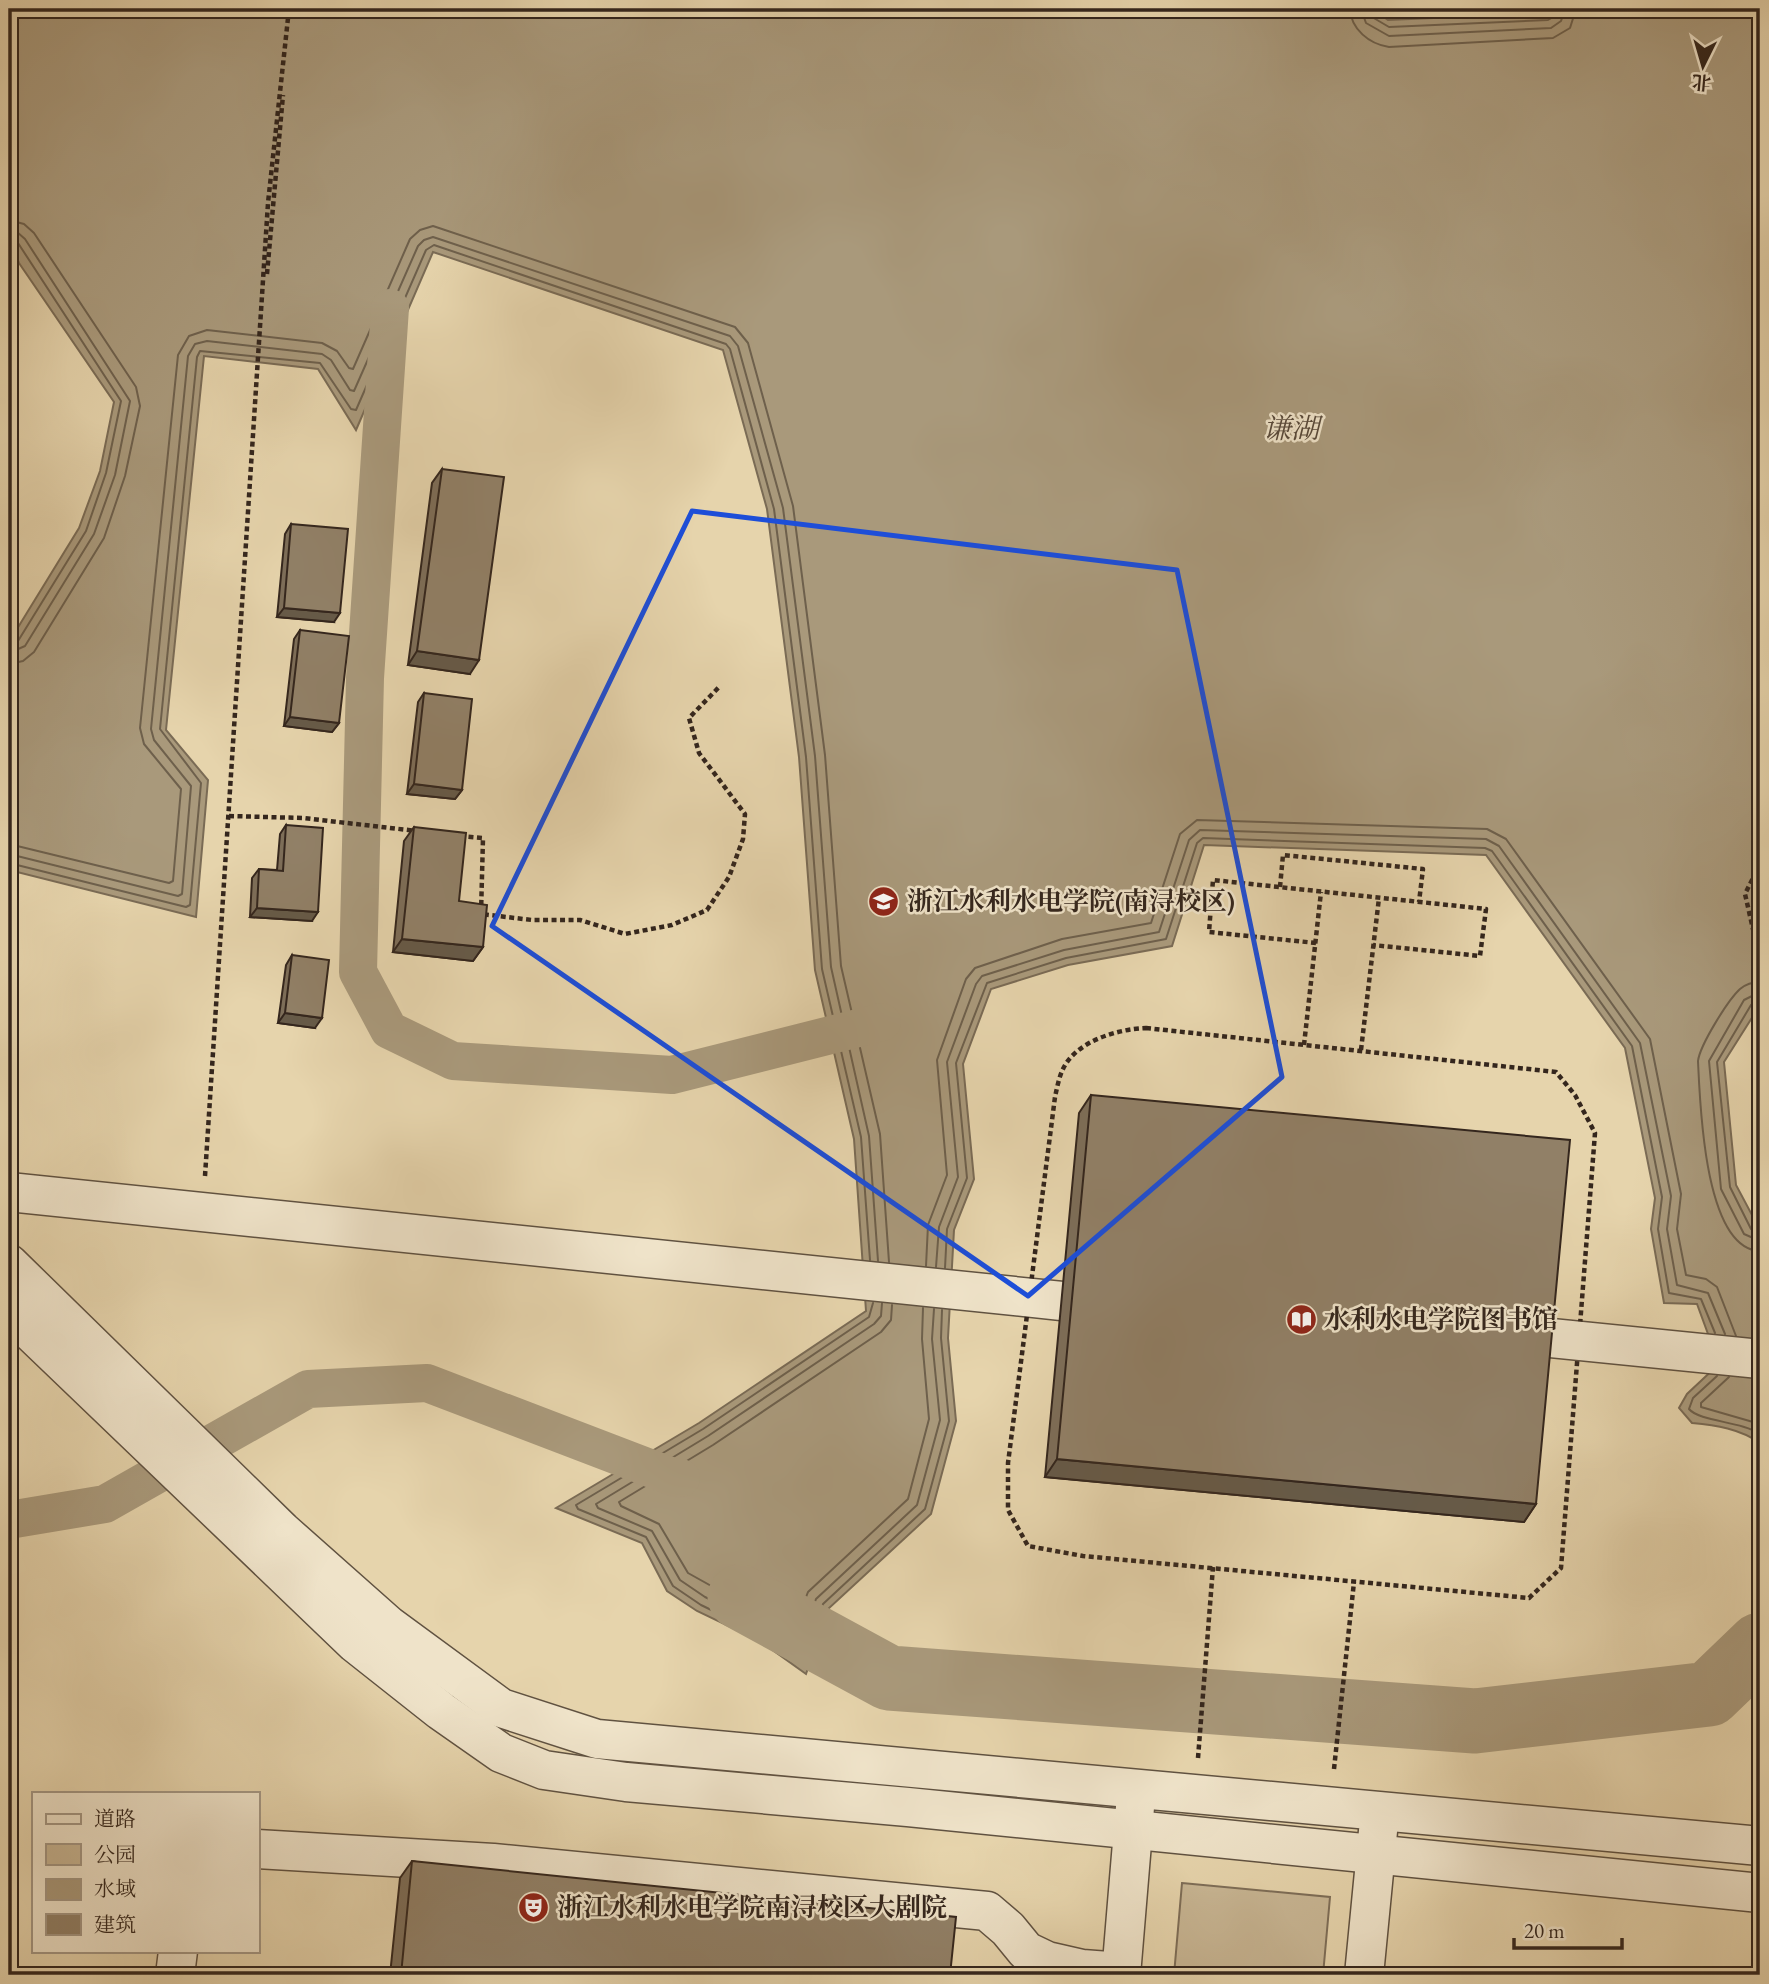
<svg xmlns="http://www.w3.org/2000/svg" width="1769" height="1984" font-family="'EB Garamond','Noto Serif SC',serif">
<rect width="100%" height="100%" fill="#e6d4ac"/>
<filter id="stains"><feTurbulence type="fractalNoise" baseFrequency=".00286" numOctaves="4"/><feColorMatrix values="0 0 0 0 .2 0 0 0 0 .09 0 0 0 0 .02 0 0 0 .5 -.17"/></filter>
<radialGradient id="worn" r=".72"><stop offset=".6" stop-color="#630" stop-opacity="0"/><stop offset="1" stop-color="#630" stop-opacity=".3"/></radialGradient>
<!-- green -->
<path fill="#c8b694" stroke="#7e6e58" stroke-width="2" d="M1182 1883 1330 1897 1323 1975H1174Z"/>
<!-- water -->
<path fill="#a9997b" stroke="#7a6b55" stroke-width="2" d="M9 9H1373L1388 20 1548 13 1552 9H1760V1005L1724 1062 1736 1185 1760 1230V1443C1740 1429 1716 1425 1692 1423L1679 1408 1687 1394 1719 1364 1697 1304 1664 1303 1651 1229 1655 1198 1625 1048 1486 855 1204 845 1172 946 1068 965 991 989 963 1064 974 1179 954 1230 948 1338 956 1421 931 1514 828 1609 806 1674 760 1641 697 1611 667 1591 642 1543 556 1508 699 1423 866 1311 854 1139 815 970 799 757 767 509 723 350 433 252 356 430 318 369 204 356 166 730 208 780 196 917 9 870V642L79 528 100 471 114 402 19 263 9 240Z"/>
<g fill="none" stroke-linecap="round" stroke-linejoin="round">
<!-- shore -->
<g stroke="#6e604c" stroke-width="2">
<path d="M1350 9C1351 29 1369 44 1389 47L1553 38 1570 28 1576 9"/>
<path d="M1361 9 1366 23 1389 36 1551 28 1561 21 1565 9"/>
<path d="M1370 9 1372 17 1389 27 1548 20 1555 16 1556 9"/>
<path d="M9 220 24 224 34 233 136 387 140 406 125 476 104 538 34 652 23 661 9 664"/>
<path d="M9 231 17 232 25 239 130 401 115 475 94 534 25 646 9 653"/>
<path d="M9 240 18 243 121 401 106 473 86 531 18 641 9 645"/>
<path d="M9 844 169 883 173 881 181 789 144 744 140 728 178 355 189 336 207 330 322 343 337 351 349 368 353 369 410 239 420 230 433 226 735 327 748 343 793 506 825 755 841 966 880 1134 889 1262"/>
<path d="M9 854 178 896 182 894 191 786 154 740 151 729 188 356 195 344 207 341 322 354 331 360 350 390 354 391 418 246 424 240 433 237 730 336 738 346 783 508 815 756 831 967 869 1136 878 1261"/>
<path d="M9 863 186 907 190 905 201 783 160 729 197 357 200 351 320 363 351 409 356 410 426 250 434 245 726 344 730 349 774 509 806 757 822 969 861 1137 870 1260"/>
<path d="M1760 982C1752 982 1746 984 1740 989 1728 1000 1700 1045 1698 1061 1700 1103 1704 1249 1760 1251"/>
<path d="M1760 992 1744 1000 1709 1061 1721 1189 1744 1234 1760 1241"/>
<path d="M1760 1001 1751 1005 1717 1062 1730 1187 1751 1229 1760 1232"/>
<path d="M926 1266 928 1225 947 1175 937 1060 966 979 975 968 1062 939 1151 923 1180 834 1197 820 1487 829 1506 839 1650 1039 1681 1194 1677 1229 1686 1275 1706 1279 1717 1287 1736 1336"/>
<path d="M936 1267 939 1227 958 1177 947 1062 976 984 982 976 1064 950 1159 932 1189 840 1200 830 1486 839 1499 846 1640 1043 1671 1196 1667 1229 1677 1285 1708 1293 1725 1334"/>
<path d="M945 1268 947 1229 967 1178 956 1063 987 983 1066 958 1166 939 1197 843 1203 838 1485 848 1492 851 1632 1046 1662 1197 1658 1229 1669 1293 1701 1299 1715 1333"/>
<path d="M873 1303 869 1317 703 1429 576 1505 578 1509 646 1537 673 1586 701 1605 763 1635 800 1660 804 1659 823 1604 925 1509 949 1421 941 1338 942 1310"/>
<path d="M882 1303 881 1316 874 1324 708 1436 596 1504 598 1508 652 1531 680 1580 705 1597 767 1627 795 1647 799 1645 816 1599 917 1505 940 1420 932 1339 934 1309"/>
<path d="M892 1305 891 1320 881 1332 713 1445 619 1502 621 1506 659 1524 688 1573 790 1630 794 1628 808 1592 908 1499 929 1419 922 1339 923 1308"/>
<path d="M1717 1376 1693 1398 1689 1409C1700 1422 1741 1421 1760 1434"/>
<path d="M1729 1377 1701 1403V1407L1760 1424"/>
</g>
<!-- canal -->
<g stroke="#a9997b" stroke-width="38">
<path d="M390 308 365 678 358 972 389 1030 453 1061 672 1075 882 1022"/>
<path d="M9 1520 105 1504 308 1389 427 1383 673 1477 681 1478"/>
</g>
<!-- river -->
<path stroke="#a9997b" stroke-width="65" d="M740 1597 889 1678 1475 1721 1709 1694 1760 1645"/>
<defs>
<g id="minor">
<path d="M9 1192 1062 1301"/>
<path d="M9 1264 282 1531 388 1625 501 1708 597 1739 1760 1846"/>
<path d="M9 1311 355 1643 441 1711 501 1753 544 1770 626 1782 908 1807 1760 1893"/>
<path d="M1541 1337 1760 1359"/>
<path d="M257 1849 493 1863 987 1911 1008 1929 1026 1951 1047 1961 1082 1969 1122 1972"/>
<path d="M175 1975 178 1951"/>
<path d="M1121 1975 1135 1807"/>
<path d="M1364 1975 1378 1831"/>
</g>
</defs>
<!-- minor casing -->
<use href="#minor" stroke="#605241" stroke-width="41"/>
<!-- path -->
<g stroke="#34261d" stroke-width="4.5" stroke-dasharray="5 3.5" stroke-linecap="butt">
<path d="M267 274 283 95"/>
<path d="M229 816 303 818 417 831"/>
<path d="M460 836 483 838 481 914 532 920H580L625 934 672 925 707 910 729 877 743 839 745 814 699 753 689 718 720 686"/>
<path d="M1760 864 1745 894 1760 960"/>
<path d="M1280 887 1283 855 1423 869 1419 902"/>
<path d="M1316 943 1209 932 1213 880 1486 909 1480 956 1373 945"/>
<path d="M1146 1028 1556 1072 1575 1095 1595 1133 1561 1568 1529 1598 1083 1556 1028 1546 1008 1510V1463L1055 1097C1057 1088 1059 1077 1063 1069 1076 1041 1118 1029 1146 1028Z"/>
<path d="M1304 1045 1321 892"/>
<path d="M1361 1050 1379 898"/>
<path d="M205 1176 268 203 289 9"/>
<path d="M1198 1758 1213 1567"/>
<path d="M1334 1769 1354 1582"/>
</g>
<!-- minor -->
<use href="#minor" stroke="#efe3c9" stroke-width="38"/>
</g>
<!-- wall -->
<g fill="#7d6e59" stroke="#34261d" stroke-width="2">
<path d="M442 469 470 674 408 665 432 483Z"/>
<path d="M291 524 334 622 277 617 285 534Z"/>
<path d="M300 630 339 723 332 732 284 726 294 639Z"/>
<path d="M424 693 462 790 455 799 407 794 418 702Z"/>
<path d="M286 825 312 921 250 917 252 878 259 869 277 870 280 834Z"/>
<path d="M414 827 459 901 483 947 473 961 393 952 404 841Z"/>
<path d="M292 955 315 1028 278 1023 286 965Z"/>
<path d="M1091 1095 1536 1504 1524 1522 1045 1477 1079 1113Z"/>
<path d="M412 1861 950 1975H390L400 1878Z"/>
</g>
<!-- shaded-wall -->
<g fill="#665a48" stroke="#34261d" stroke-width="2">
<path d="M284 608 340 613 334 622 277 617Z"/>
<path d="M417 651 479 660 470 674 408 665Z"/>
<path d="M290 717 339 723 332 732 284 726Z"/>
<path d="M414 784 462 790 455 799 407 794Z"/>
<path d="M257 908 318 912 312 921 250 917Z"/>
<path d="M402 939 483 947 473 961 393 952Z"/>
<path d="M285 1013 322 1018 315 1028 278 1023Z"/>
<path d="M1057 1459 1536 1504 1524 1522 1045 1477Z"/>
</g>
<!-- building -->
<g fill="#918067" stroke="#34261d" stroke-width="2">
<path d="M442 469 504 477 479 660 417 651Z"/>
<path d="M291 524 348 529 340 613 284 608Z"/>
<path d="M300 630 349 636 339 723 290 717Z"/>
<path d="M424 693 472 699 462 790 414 784Z"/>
<path d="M286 825 323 828 318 912 257 908 259 869 283 871Z"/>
<path d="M414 827 466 833 459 901 487 905 483 947 402 939Z"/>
<path d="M292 955 329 960 322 1018 285 1013Z"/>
<path d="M1091 1095 1570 1140 1536 1504 1057 1459Z"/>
<path d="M412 1861 956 1917 950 1975H401Z"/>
</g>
<!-- marked area -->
<path fill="none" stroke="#1d4ed8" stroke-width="5" stroke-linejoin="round" d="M692 511 1177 570 1282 1077 1028 1296 492 926Z"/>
<!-- icons -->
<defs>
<symbol id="university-disc" viewBox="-11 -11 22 22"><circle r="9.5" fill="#8f2418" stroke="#efe3c9"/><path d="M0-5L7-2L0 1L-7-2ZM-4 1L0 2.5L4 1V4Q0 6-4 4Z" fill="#fff"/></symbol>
<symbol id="library-disc" viewBox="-11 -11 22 22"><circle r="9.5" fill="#8f2418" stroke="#efe3c9"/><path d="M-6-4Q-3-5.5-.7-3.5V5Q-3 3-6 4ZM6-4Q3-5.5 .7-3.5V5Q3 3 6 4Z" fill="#fff"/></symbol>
<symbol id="theatre-disc" viewBox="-11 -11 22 22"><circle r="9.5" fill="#8f2418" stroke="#efe3c9"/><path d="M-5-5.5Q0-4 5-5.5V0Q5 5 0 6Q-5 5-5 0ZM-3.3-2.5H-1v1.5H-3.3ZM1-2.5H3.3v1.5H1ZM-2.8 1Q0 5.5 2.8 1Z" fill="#fff"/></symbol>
</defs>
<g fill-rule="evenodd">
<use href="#university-disc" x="866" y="884" width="35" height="35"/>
<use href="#library-disc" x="1284" y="1302" width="35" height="35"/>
<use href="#theatre-disc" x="516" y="1890" width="35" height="35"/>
</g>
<g text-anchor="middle" stroke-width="5" stroke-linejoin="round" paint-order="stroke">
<!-- poi labels -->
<g font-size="26" font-weight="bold" fill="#34261d" stroke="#efe3c9" text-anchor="start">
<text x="907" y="910">浙江水利水电学院(南浔校区)</text>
<text x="1324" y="1328">水利水电学院图书馆</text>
<text x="557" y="1916">浙江水利水电学院南浔校区大剧院</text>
</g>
<!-- water labels -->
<g font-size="28" font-style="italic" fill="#574839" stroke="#efe3c9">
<text x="1291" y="438">谦湖</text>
</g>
</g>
<!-- margin -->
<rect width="1769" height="1984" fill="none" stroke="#e6d4ac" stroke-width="35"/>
<rect x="10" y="10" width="1748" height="1963" fill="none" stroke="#34261d" stroke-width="3.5"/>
<rect x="18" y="18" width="1734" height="1949" fill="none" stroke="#34261d" stroke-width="2"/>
<!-- legend -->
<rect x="32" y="1792" width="228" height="161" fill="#efe3c9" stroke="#a49784" stroke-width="2"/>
<rect x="46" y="1814" width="35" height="10" fill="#efe3c9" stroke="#a49784" stroke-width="2"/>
<text x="94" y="1826" font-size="21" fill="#34261d">道路</text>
<rect x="46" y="1844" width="35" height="21" fill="#c8b694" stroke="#a49784" stroke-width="2"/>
<text x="94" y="1862" font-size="21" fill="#34261d">公园</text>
<rect x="46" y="1879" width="35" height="21" fill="#a9997b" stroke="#a49784" stroke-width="2"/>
<text x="94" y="1896" font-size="21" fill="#34261d">水域</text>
<rect x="46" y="1914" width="35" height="21" fill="#918067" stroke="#a49784" stroke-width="2"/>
<text x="94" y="1932" font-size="21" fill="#34261d">建筑</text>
<!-- north arrow -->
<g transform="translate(1703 66) rotate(185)" stroke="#efe3c9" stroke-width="5" paint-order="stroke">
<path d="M0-5L12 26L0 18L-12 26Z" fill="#34261d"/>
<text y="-10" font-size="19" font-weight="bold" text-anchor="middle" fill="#34261d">北</text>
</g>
<!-- scale -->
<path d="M1514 1938v10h108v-10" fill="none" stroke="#34261d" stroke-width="3.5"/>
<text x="1524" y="1938" font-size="21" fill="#34261d" stroke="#efe3c9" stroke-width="5" paint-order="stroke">20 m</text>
<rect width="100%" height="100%" filter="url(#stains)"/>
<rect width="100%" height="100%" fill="url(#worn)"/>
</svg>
